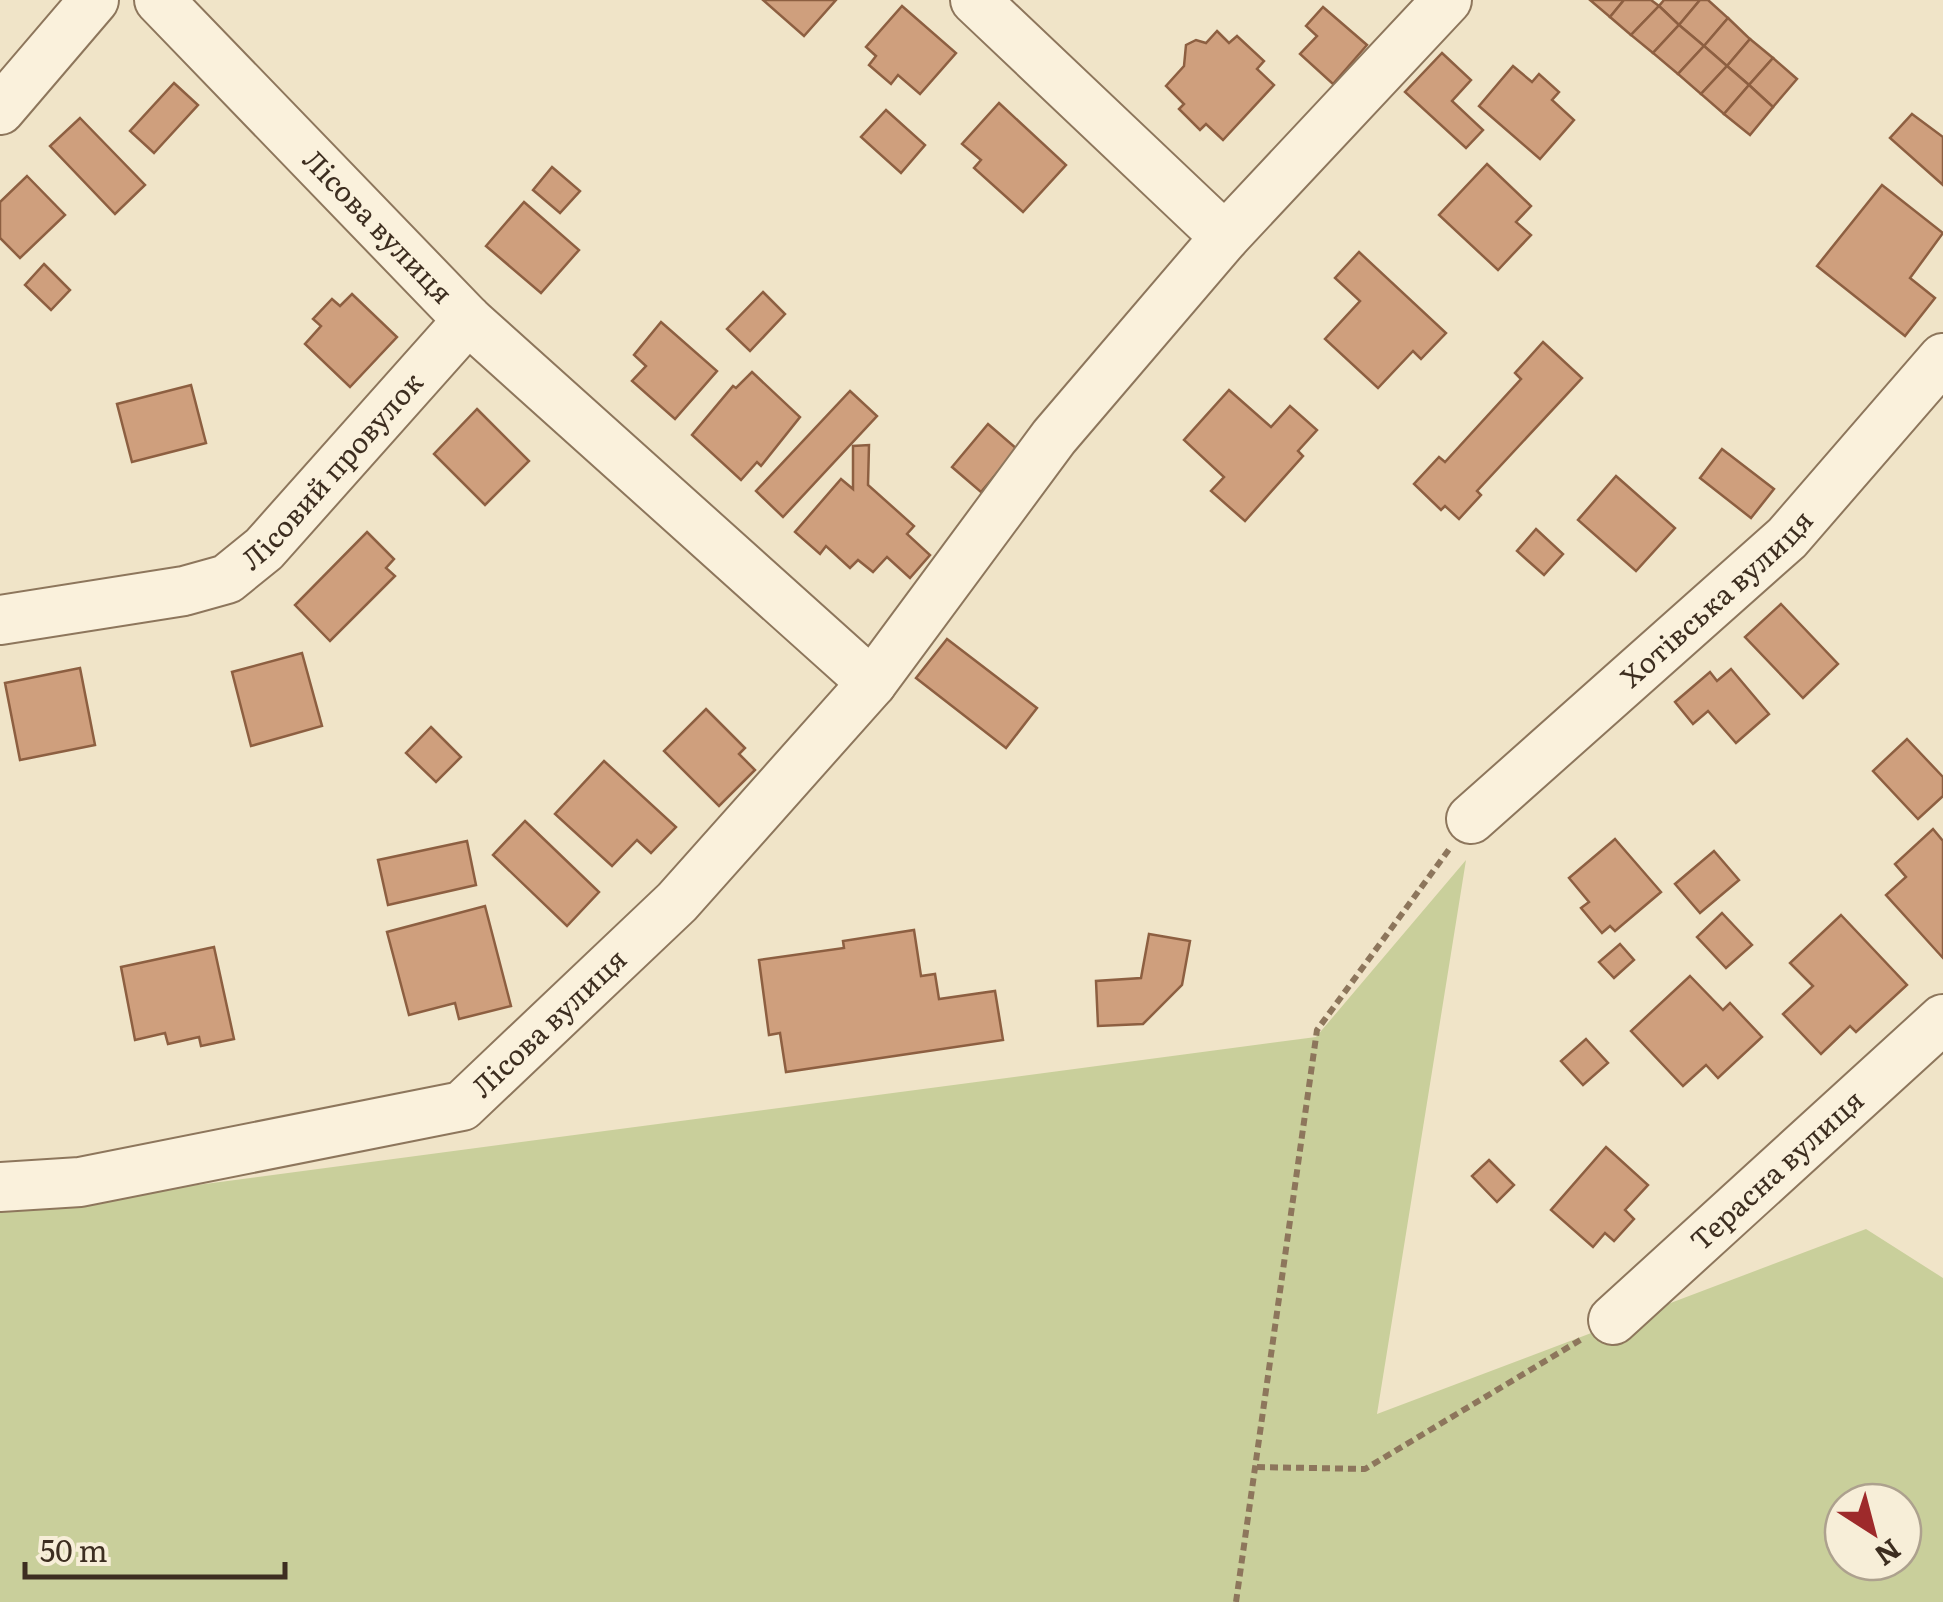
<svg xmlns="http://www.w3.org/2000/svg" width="1943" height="1602" font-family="Literata,serif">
<rect width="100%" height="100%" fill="#f0e4c8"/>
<!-- green -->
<path fill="#c9cf9b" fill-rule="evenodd" d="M1466 860 1377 1414 1866 1229 1943 1278V1602H0V1211L1316 1037ZM1843 1502H1903V1562H1843Z"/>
<!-- building -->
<g fill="#cf9f7d" stroke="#8d5f41" stroke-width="2.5">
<path d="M763 0H836L804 36Z"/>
<path d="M1590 0H1624L1610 17Z"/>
<path d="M1624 0H1651L1659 6 1631 35 1610 17Z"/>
<path d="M1664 0H1700L1679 25 1659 6Z"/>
<path d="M1700 0H1708L1728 18 1704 46 1679 25Z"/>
<path d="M902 6 956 53 920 94 898 75 891 84 869 65 876 56 866 47Z"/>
<path d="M1659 6 1679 25 1653 53 1631 35Z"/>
<path d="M1323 7 1367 45 1333 84 1300 54 1317 36 1306 26Z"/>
<path d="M1728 18 1750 39 1727 66 1704 46Z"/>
<path d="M1679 25 1704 46 1678 74 1653 53Z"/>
<path d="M1217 31 1229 43 1237 36 1264 61 1257 69 1274 85 1223 140 1206 124 1200 130 1179 109 1184 104 1166 86 1184 66 1186 45 1196 40 1206 43Z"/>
<path d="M1750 39 1773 58 1749 85 1727 66Z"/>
<path d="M1704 46 1727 66 1701 94 1678 74Z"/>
<path d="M1442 53 1471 80 1452 101 1483 130 1466 148 1405 92Z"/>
<path d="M1773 58 1797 79 1773 107 1749 85Z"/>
<path d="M1513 66 1532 82 1539 74 1559 92 1552 100 1574 120 1540 159 1479 106Z"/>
<path d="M1727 66 1749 85 1724 114 1701 94Z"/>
<path d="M174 83 198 105 154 153 130 131Z"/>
<path d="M1749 85 1773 107 1750 135 1724 114Z"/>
<path d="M999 103 1066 165 1023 212 974 168 981 160 962 144Z"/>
<path d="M886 110 925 145 901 173 861 137Z"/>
<path d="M1912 114 1943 137V185L1890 138Z"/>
<path d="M80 118 145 185 115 214 50 146Z"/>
<path d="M1487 164 1531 206 1516 222 1531 235 1498 270 1439 215Z"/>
<path d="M552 167 580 191 560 213 533 190Z"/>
<path d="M27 176 65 215 20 258 0 238V202Z"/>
<path d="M1882 185 1943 233 1910 278 1935 298 1905 336 1817 266Z"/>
<path d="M524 202 579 250 541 293 486 246Z"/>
<path d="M1359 252 1446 333 1421 359 1413 351 1378 388 1325 339 1360 301 1335 278Z"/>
<path d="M44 264 70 290 51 310 25 285Z"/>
<path d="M763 292 785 314 750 351 727 329Z"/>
<path d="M352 294 397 337 350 387 305 344 321 326 313 319 332 299 340 306Z"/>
<path d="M661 322 717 371 675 419 632 381 646 366 634 355Z"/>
<path d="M1543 342 1582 378 1477 491 1481 495 1459 519 1445 506 1441 510 1414 484 1439 457 1445 462 1521 379 1515 373Z"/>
<path d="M752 372 800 417 761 466 757 462 741 480 692 435 733 386 736 388Z"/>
<path d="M191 385 206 443 132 462 117 404Z"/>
<path d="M1229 390 1271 427 1290 406 1317 430 1298 451 1303 456 1245 521 1211 491 1224 477 1184 440Z"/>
<path d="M850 391 877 416 783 517 756 491Z"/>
<path d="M477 409 529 461 485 505 434 454Z"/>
<path d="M988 424 1017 449 981 492 952 467Z"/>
<path d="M869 445 868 485 914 526 907 534 930 555 910 578 887 557 873 572 858 560 850 568 826 546 820 554 795 532 841 479 853 489V446Z"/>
<path d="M1722 449 1774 489 1751 518 1700 478Z"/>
<path d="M1616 476 1675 528 1636 571 1578 520Z"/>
<path d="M1536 529 1563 554 1544 575 1517 551Z"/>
<path d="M367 532 394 559 386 568 395 576 330 641 295 605Z"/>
<path d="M1781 604 1838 664 1803 698 1745 637Z"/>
<path d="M947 639 1037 708 1006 748 916 678Z"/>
<path d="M302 653 322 726 251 746 232 672Z"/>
<path d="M80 668 95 745 20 760 5 683Z"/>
<path d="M1731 669 1769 714 1736 743 1708 711 1693 724 1675 702 1710 672 1717 681Z"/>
<path d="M706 709 745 748 739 754 755 770 719 806 664 751Z"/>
<path d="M431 727 461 757 436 782 406 753Z"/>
<path d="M1907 739 1943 777V796L1918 819 1873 771Z"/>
<path d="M604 761 676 827 651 853 637 840 612 866 555 814Z"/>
<path d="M525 821 599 892 567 926 493 855Z"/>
<path d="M1933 829 1943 841V958L1886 895 1906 877 1895 864Z"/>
<path d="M1615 839 1661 892 1615 931 1610 926 1602 933 1581 908 1589 902 1569 878Z"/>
<path d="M467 841 476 885 388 905 378 860Z"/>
<path d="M1714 851 1739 880 1700 913 1675 884Z"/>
<path d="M485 906 511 1006 459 1019 455 1003 409 1015 387 932Z"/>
<path d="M1722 913 1752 945 1726 968 1697 937Z"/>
<path d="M1841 915 1907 985 1856 1032 1850 1026 1821 1054 1783 1014 1813 986 1790 963Z"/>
<path d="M914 930 921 976 935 974 939 999 995 991 1003 1040 786 1072 780 1033 769 1035 759 960 844 948 843 941Z"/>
<path d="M1149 934 1190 941 1182 985 1143 1024 1098 1026 1096 981 1141 978Z"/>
<path d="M1620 944 1634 960 1614 978 1599 962Z"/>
<path d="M214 947 234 1039 201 1046 199 1037 168 1044 165 1033 135 1040 121 967Z"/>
<path d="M1690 976 1723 1010 1730 1003 1762 1037 1718 1078 1706 1065 1683 1086 1631 1031Z"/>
<path d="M1586 1039 1608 1063 1583 1085 1561 1061Z"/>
<path d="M1606 1147 1648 1185 1625 1210 1634 1219 1614 1241 1605 1233 1593 1247 1551 1210Z"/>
<path d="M1489 1160 1514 1185 1497 1202 1472 1176Z"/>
</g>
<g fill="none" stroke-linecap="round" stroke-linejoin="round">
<defs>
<g id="minor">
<path id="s1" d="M159 0 468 320 872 683"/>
<path d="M975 0 1225 237"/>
<path d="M0 110 94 0"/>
<path id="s2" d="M0 620 184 591 227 579 264 549 468 320"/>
<path id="s3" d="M1471 819 1787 538 1943 358"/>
<path id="s4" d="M0 1187 80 1182 462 1106 677 902 872 683 1054 437 1225 237 1447 0"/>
<path id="s5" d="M1613 1320 1943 1019"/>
</g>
</defs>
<!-- minor casing -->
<use href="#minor" stroke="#8d765c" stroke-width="52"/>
<!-- path -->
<g stroke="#8d765c" stroke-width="6" stroke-dasharray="8 5" stroke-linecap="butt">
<path d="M1257 1467 1365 1469 1582 1339"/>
<path d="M1236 1602 1317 1030 1450 848"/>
</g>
<!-- minor -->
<use href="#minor" stroke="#faf1dc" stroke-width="48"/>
</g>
<g text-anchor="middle" stroke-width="9" stroke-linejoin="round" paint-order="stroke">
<!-- street labels -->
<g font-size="28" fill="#3d2e20" stroke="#f7eed8">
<text dy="10" stroke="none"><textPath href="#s1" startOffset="315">Лісова вулиця</textPath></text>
<text dy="10" stroke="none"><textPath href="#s2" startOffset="382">Лісовий провулок</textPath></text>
<text dy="10" stroke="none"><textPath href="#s3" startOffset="330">Хотівська вулиця</textPath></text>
<text dy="10" stroke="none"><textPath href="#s4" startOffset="590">Лісова вулиця</textPath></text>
<text dy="10" stroke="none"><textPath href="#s5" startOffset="222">Терасна вулиця</textPath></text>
</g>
</g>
<!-- north arrow -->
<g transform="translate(1873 1532) rotate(144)"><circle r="48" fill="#f7eed8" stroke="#ada18e" stroke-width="2.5"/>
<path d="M0-8L18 38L0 25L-18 38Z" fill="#9e2a2b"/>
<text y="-15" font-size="28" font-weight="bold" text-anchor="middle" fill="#3d2e20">N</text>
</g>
<!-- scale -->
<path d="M25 1562v15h260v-15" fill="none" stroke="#3d2e20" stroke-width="5"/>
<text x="40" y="1562" font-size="30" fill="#3d2e20" stroke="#f7eed8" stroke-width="8" paint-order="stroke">50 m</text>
</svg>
